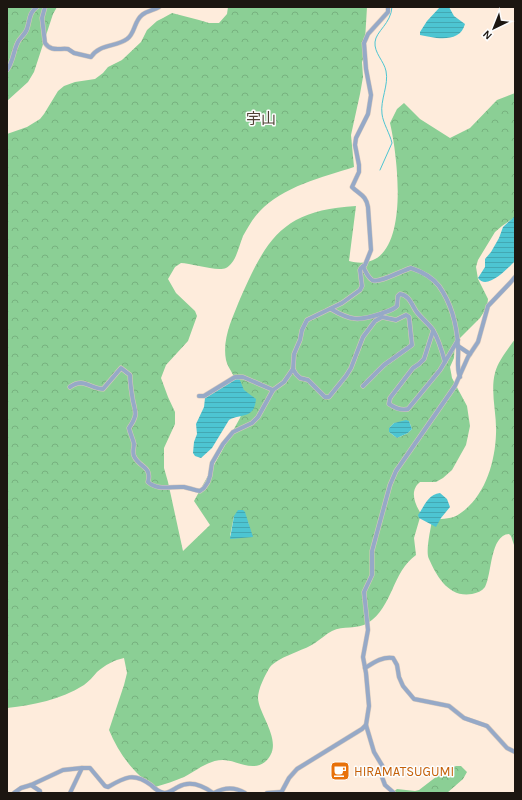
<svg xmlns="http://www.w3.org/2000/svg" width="522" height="800" font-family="Karla,'Noto Sans JP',sans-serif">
<defs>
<pattern id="forest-crowns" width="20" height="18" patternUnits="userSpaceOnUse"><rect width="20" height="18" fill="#8bcf95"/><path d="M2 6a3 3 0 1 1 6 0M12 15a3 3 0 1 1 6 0" fill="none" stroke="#77b17f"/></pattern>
<pattern id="water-rules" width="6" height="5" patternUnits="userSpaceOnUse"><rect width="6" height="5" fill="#4dc5d2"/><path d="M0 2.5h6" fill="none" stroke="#43a8b3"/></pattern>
</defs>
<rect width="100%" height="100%" fill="#feecdc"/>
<!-- forest -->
<g fill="url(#forest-crowns)" fill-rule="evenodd">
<path d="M7 7H57L53 14 34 72 28 82 7 101Z"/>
<path d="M228 7H367L364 57 362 62 363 77 360 94 351 135 354 167C323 177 282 187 260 211 253 218 248 227 243 236 239 246 236 263 226 268 217 272 191 263 181 263L175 267 168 279 176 293 195 311 197 316 188 341 166 365 161 378 168 397 175 412V424L164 448V468L168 482 183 551 210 525 194 501 240 418C244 409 248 398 243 389 240 383 234 378 231 371 229 368 227 364 226 360 222 339 232 319 240 299 267 237 284 210 356 206L349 261C414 278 398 157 390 123L397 109 404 103 420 119 450 138 470 128 497 100 515 93V217L502 226 495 232 478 260 476 267 478 279 488 299 487 307 480 318 455 343 454 358 450 367 452 378 467 406 470 426 466 445 452 470 443 478 436 482H420C409 491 415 504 421 514L414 538 416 555C392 572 393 607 368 623 357 630 343 625 332 631 326 634 321 639 315 643 304 650 291 653 279 660 276 662 272 664 270 667 265 675 258 689 258 698 259 716 285 743 266 761 253 773 237 760 223 760 208 760 196 771 184 777 175 781 165 784 155 787 134 775 118 752 109 730L124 685 127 673 124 658C114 660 105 665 97 672 93 677 89 681 84 685 60 700 34 705 7 708V134L27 127 40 119 44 114 58 91 64 86 75 82 95 79 103 73 108 67 122 60 141 42 147 30 157 21 163 18 172 13 199 20 209 23H219L227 14ZM409 421 412 429 408 433 397 438 389 432V428L394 423ZM234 516 249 523 230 536Z"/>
<path d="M515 339V548L511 536 509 534C490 535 492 574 485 587 482 591 477 593 472 594 449 598 437 577 429 559 425 552 431 528 432 520 439 519 450 519 456 516 484 500 495 464 496 434 497 414 490 392 495 373 498 361 508 349 515 339Z"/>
<path d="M456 766H461L467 772 463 779 447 793H392L397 789 415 791 419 790 445 770Z"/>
</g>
<!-- water -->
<g fill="url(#water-rules)">
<path d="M440 7H449L454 16 465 24C460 44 434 38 420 35V32L427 21Z"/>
<path d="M515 216V261C508 268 487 291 478 278L485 267V259L491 252 499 238 503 227Z"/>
<path d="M237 378H239L244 390 256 399C254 420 241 413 229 420L212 448 201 458 195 456 193 453 194 442 197 434 196 424 204 407 205 398Z"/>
<path d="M406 420 409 421 412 429 408 433 397 438 389 432V428L394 423Z"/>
<path d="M440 493 447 499 450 507 441 518 436 527 419 518 418 515C424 507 428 494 440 493Z"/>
<path d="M238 510H243L245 512 253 537 230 539 234 516Z"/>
</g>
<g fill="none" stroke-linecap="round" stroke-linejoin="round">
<!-- stream -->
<path stroke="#4dc5d2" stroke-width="1" d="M380 170 392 143C390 134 383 123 382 114 380 100 389 85 386 71 384 61 374 53 375 42 376 31 391 24 392 7"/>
<defs>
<g id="minor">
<path d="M45 7 42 18 45 43C51 52 59 48 68 49L74 53 91 57C99 44 116 47 127 39 135 34 134 21 142 15 146 11 154 10 159 7"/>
<path d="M7 70C13 62 13 53 17 44 19 38 25 35 27 29 30 20 29 12 37 7"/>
<path d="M363 266C365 271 368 277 372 280 378 284 403 270 411 268 420 271 432 277 439 286 451 303 457 326 458 347 459 357 456 368 460 377"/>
<path d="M331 309C351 321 359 321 380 314 387 311 392 311 397 306L398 296 400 294C409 295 412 305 416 311 421 318 428 323 433 330 439 340 442 351 445 362"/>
<path d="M433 331 424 359 419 364 413 368 390 398 389 404C395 408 401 411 408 409L440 370 458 340"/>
<path d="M458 346 470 354"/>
<path d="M363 386 384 365 412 345 409 317 406 315 396 320 382 317 375 321 363 337 351 368 346 376 329 397H325L308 380 300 378 296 374 293 369 294 354 300 340 302 330 307 320 342 303 360 290 362 286 360 270 361 268 365 265 371 250 368 207C366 195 360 195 352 187L359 172V165L355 145 356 138 368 114 371 95 366 69 364 43 368 34 388 12V7"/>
<path d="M70 387C84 377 90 389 103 389L121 368 130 375C130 382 131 388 132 395 134 412 140 412 129 428 130 433 133 439 134 444 134 448 132 452 134 456 139 468 152 465 148 482 158 491 171 486 184 487 189 488 194 490 200 491L204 488 208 482 210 476 212 463 223 444 233 432 252 423 258 417 273 390 284 382 293 369"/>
<path d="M199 396H204L235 377H243L273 390"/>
<path d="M365 668C373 663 383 656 393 658L397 665 399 677 403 686 414 699 449 706 464 718 487 726 507 748 515 752"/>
<path d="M31 785 40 791V793"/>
<path d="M14 793 21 788 31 785 63 770 82 768H90L105 786 108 787C125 777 134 772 151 785 155 789 159 792 164 793 170 793 174 789 178 787 190 780 202 785 213 793"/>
<path d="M70 793 82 768"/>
<path d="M214 793C225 787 235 787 245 793"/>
<path d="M267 793 281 792"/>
<path d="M281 793 289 778 297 769 362 729 366 725"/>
<path d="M394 793 385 785 382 777 383 767 374 752 366 725 369 706 366 673 363 657 368 630 364 592 372 575V551L390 485 396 471 455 386 468 357 478 342 488 306 510 283 515 277"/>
</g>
</defs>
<!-- minor casing -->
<use href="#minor" stroke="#dacabc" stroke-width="5"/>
<!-- minor -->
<use href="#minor" stroke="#96a9c7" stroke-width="4"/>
</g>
<!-- icons -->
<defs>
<symbol id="cafe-square" viewBox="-11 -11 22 22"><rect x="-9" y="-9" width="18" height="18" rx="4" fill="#e8710a" stroke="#fdfdfd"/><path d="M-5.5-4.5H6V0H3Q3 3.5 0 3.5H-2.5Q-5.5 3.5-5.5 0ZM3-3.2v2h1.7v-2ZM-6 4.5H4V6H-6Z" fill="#fff"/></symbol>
</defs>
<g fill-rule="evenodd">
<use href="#cafe-square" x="329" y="760" width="22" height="22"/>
</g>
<g text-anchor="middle" stroke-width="3" stroke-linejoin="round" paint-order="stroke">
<!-- food labels -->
<g font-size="13" fill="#c56008" stroke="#fdfdfd" text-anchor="start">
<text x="354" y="776">HIRAMATSUGUMI</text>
</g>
<!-- quarter labels -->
<g font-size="15" fill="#514336" stroke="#fdfdfd">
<text x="261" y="124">宇山</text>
</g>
</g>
<!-- border -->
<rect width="522" height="800" fill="none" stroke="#1c1611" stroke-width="16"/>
<!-- north arrow -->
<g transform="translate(494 28) rotate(223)" stroke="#fdfdfd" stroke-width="3" paint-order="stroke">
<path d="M0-3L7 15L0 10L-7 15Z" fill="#1c1611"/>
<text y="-6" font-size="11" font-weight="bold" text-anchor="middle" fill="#1c1611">N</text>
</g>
</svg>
